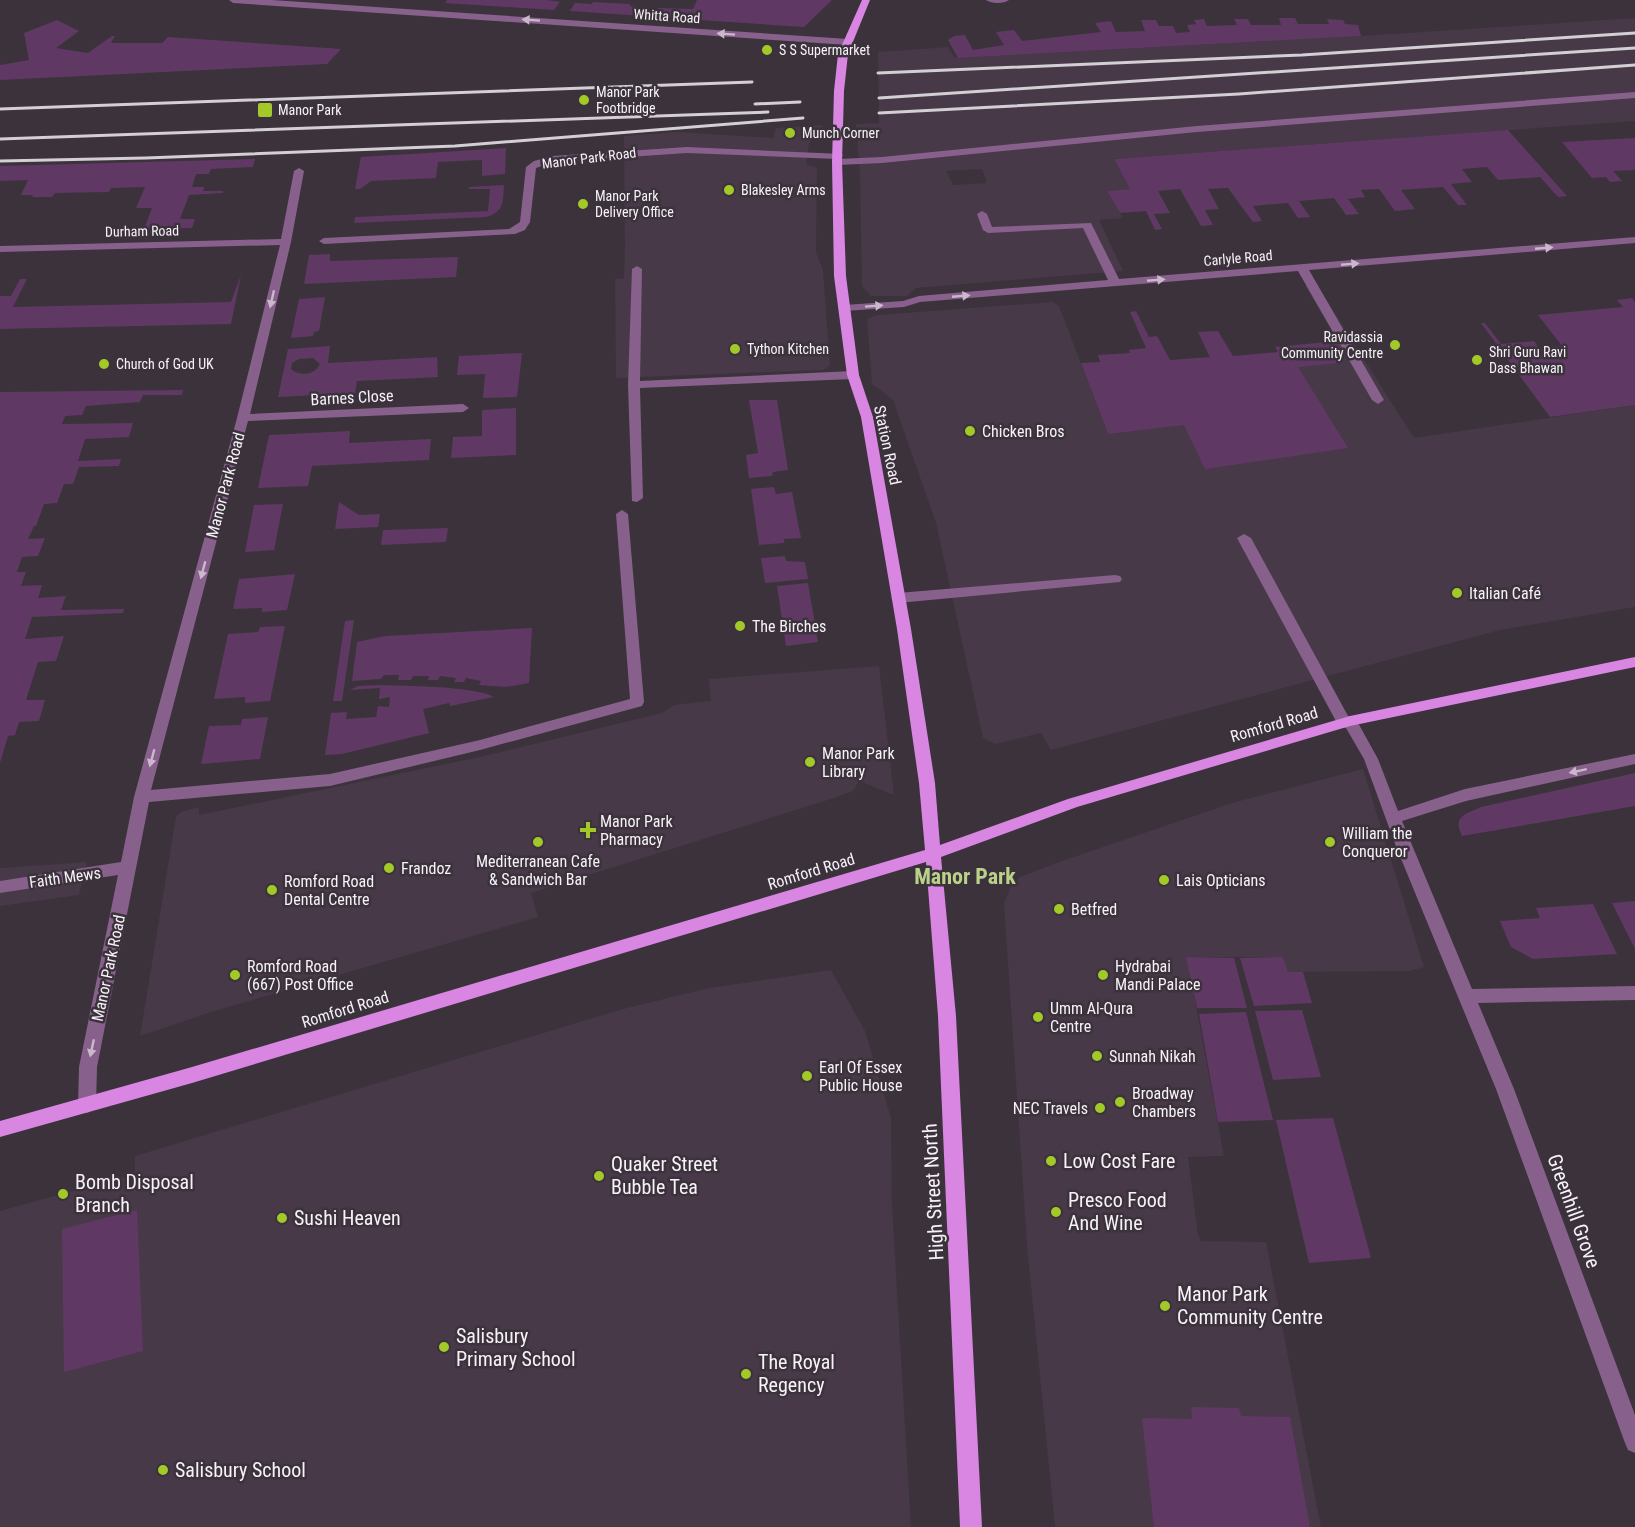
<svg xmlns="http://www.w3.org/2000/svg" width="1635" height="1527" font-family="'Roboto Condensed',sans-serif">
<rect width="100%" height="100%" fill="#3b323c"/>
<!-- built -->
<g fill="#473948" fill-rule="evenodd">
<path d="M1635 18V121L1114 159 1130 189 1107 191 1123 218 1099 220 1123 271 916 288 907 296H871L862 286 860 176 856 124 879 123 878 52 948 47 955 58H958L1361 36ZM982 169 987 183 953 185 946 171Z"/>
<path d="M822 125V139L812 140 809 144 806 164 817 168 816 252 823 270 830 365 823 370 616 378 615 279 624 278 625 248 624 136 679 132 773 138 776 128Z"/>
<path d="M1317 285 1414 438 1635 405V607L1500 630 1051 750 1041 733 995 744 983 738 936 523 893 400 872 384 867 319 877 315 1053 302 1059 306 1108 434 1298 366 1340 363 1338 341 1305 286Z"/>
<path d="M879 666 894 795 859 781 853 791 831 799 531 893 538 917 211 1012 140 1036 176 817 181 812 199 807V815L480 757 662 713 674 705 711 701 709 679Z"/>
<path d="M1363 769 1424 967 1410 971 1288 972 1283 957H1187L1224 1156 1188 1157 1198 1235 1201 1241 1266 1242 1321 1527H1055L1027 1245 1004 904 1010 888 1020 877 1062 861 1232 803Z"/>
<path d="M87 862 79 895 0 906V868Z"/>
<path d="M831 970 865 1031 891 1118 892 1206 911 1527H0V1211L135 1174V1156L623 1009 709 988Z"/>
</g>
<!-- green -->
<g fill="#5f3963" fill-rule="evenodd">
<path d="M447 0H547L560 2 554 10 445 3Z"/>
<path d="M697 0H832L804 27 654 17 658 8 693 9Z"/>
<path d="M593 2 630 4V6L648 8 644 16 570 11 575 3 592 4Z"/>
<path d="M1279 18H1295L1298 24H1329L1327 19 1343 20 1345 24 1358 25 1361 36 958 58 948 40 954 36 965 35 973 50 1004 45 996 32 1014 30 1022 41 1101 32 1095 23 1111 21 1116 32 1145 31 1141 20H1156L1159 26H1173L1176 33 1190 32 1187 25 1196 24 1194 20 1204 19 1207 26 1237 25 1234 19H1248L1251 25H1281Z"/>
<path d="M57 20 79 31 56 48 88 53 112 36H115L111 43H162L168 37 341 49 327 64 0 80V65L29 60 24 33Z"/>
<path d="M1508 130 1567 196 1558 197 1540 177 1498 180 1487 167 1462 169 1472 182 1451 184 1467 205H1458L1443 187 1401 190 1415 209 1395 211 1379 189 1361 190 1365 197 1348 199 1359 214 1346 215 1334 198 1299 201 1310 217 1298 218 1288 203 1253 206 1262 221 1253 222 1228 188 1208 189 1219 209 1205 210 1213 225 1201 226 1180 189 1158 191 1170 213 1154 214 1162 229 1155 230 1146 211 1120 213 1107 191 1130 189 1114 159Z"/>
<path d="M1635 138V170L1613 171 1622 181 1610 182 1606 177 1592 178 1562 142Z"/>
<path d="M506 148 505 174 482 176V160L438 162 436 178 371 181 360 189H355L361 157Z"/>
<path d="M255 159 253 167 211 169 209 174H196L192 187H204L203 191H223V193L189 195 180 219H195L192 228 144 229 152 208H136L145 187 111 188 109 192 55 193 52 197H32L33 195H21L28 180 0 181V166Z"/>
<path d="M504 185C503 202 504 212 486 217L354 223 355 217 488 211 490 189H469V187Z"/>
<path d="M330 254V261L458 257 456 277 304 284 309 255Z"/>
<path d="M241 275 231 324 0 329V296H11L20 279H27L13 307 231 302Z"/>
<path d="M325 297 319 331 314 332 313 336 291 338 299 299Z"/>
<path d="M1632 298 1635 302V405L1550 417 1481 323H1485L1501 344 1534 341 1539 348 1562 346 1538 315 1623 307 1617 300Z"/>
<path d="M1136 311 1149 337 1157 336 1170 360 1210 357 1198 332 1218 331 1233 356 1278 352 1275 347 1338 341 1345 354 1341 363 1298 367 1348 448 1205 469 1184 425 1108 434 1081 363 1100 362 1098 355 1130 353 1129 350 1146 348 1130 312Z"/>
<path d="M330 346 328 363 437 357 438 377 357 381 355 393 278 397 288 349ZM313 358 320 364C315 375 300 377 291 369L292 363 299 359Z"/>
<path d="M522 353 517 397 483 398 485 374 457 375 459 356Z"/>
<path d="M183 390 182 395H143L140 402 86 406 82 415 65 416 62 424 133 423 129 437 85 439 78 461 121 459 119 466 79 467 73 484H64L57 503 44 504 36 526H34L28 539 45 538 38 556 22 557 17 572H26L21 586 42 585 38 598 66 596 61 610 124 609 123 613 32 617 25 639 64 636 56 661 38 662 26 700H45L39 721 19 722 15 735 8 736 0 763V392Z"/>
<path d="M749 400H777L788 470 773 472 772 476 749 478 746 455 758 453Z"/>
<path d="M516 408V455L451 458 453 437 482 436V410Z"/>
<path d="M350 431 349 443 431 439 429 460 312 466 308 486 258 488 269 435Z"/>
<path d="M774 487 776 494 792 492 801 538 784 539V543L759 545 751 489Z"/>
<path d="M339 502 359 515 380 514 378 527 335 529Z"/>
<path d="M283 504 274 550 245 552 254 505Z"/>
<path d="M448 528 446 542 381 545 383 530Z"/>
<path d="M785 556 786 561 805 562 808 579 765 583 761 558Z"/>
<path d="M295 574 287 610 262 612V608L233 609 239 579Z"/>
<path d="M808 583 818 642 786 646 777 586Z"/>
<path d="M354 620 342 701H333L345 621Z"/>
<path d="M285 626 270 701 245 703V697L214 699 228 634 258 632 260 627Z"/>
<path d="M532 628 529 683 506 687 479 685 481 681 466 678 464 682H454L456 678 440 676 438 680H428L429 676H413L411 680H398L399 675H384L381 679 352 681 357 642 385 636Z"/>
<path d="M380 685C404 686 475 686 494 697L450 706 449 703 423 709 429 733 342 754 325 755 331 713 347 712 346 719 376 717 378 706 389 707 390 697 379 699 380 688 350 690 358 686Z"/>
<path d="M268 717 260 759 201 764 209 726 241 725 242 719Z"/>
<path d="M1635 773V806L1462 836C1452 816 1466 814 1481 807Z"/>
<path d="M1635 901V949L1612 903Z"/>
<path d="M1593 904 1617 954 1533 959 1511 947 1500 921 1540 918 1536 908Z"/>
<path d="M1186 957 1234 958 1247 1008H1197Z"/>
<path d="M1283 957 1288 972H1303L1312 1003 1254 1006 1240 958Z"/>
<path d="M1302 1010 1321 1077 1273 1080 1255 1011Z"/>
<path d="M1246 1012 1273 1120 1218 1122 1199 1014Z"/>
<path d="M1333 1118 1371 1258 1309 1263 1276 1120Z"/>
<path d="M137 1210 143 1351 64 1372 62 1229Z"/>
<path d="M1191 1407 1239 1408 1241 1416 1290 1417 1310 1527H1154L1142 1418 1192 1419Z"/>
</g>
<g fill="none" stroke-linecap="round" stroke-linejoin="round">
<!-- minor -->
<g fill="#88608c" fill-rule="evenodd">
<path d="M229 0H272L848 39 853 42 848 45 233 3Z"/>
<path d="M986 0H1009C1004 4 991 4 986 0Z"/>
<path d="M1635 92V98L1197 132 882 163 837 165 832 162 837 159 687 153 553 162 536 168 530 222 525 230 515 234 324 244 319 241 324 238 509 229 520 222 526 167 534 161 552 156 687 147 842 154 843 156 838 159 882 157 1197 126Z"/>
<path d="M299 168 304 171 291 242 250 414 463 404 469 408 463 412 248 421 151 790 330 774 480 740 630 699 616 514 622 510 628 514 644 702 642 706 480 750 330 786 149 802 97 1067 96 1105 93 1110 87 1113 81 1110 78 1105 79 1067 118 875 0 893V881L121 862 134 797 237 418 280 245 0 252V246L281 239 294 171Z"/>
<path d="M982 211 987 214 992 227 1091 223 1119 279 1635 237V243L1309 270 1384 400 1378 404 1372 400 1298 271 920 302 904 307 844 311 838 308 844 305 903 301 919 296 1108 280 1083 228 988 233 983 230 977 214Z"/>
<path d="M637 266 642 269 640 381 853 371 859 375 853 379 640 388 643 498 637 502 632 501 628 385 632 269Z"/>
<path d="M1244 534 1251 538 1348 716 1355 717 1357 721 1378 759 1398 811 1465 789 1635 754V764L1466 801 1402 821 1472 989 1635 986V1000L1478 1003 1514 1089 1635 1415V1453L1628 1450 1625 1443 1496 1089 1397 849 1364 759 1346 728 1339 727 1337 723 1237 538Z"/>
<path d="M1115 575 1120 576 1122 579 1120 582 898 603 891 598 898 593Z"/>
</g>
<!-- major -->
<path fill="#d886e2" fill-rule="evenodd" d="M862 0H870L848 54 844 91 842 162 846 276 859 375 873 417 911 629 935 783 940 845 1068 799 1350 716 1635 657V667L1350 726 1077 807 941 857 956 1016 982 1527H960L938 1016 926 862 192 1083 0 1137V1121L192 1067 925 850 919 783 897 629 861 417 847 375 834 276 832 162 834 91 838 54Z"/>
<!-- rail -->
<g stroke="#d4ced5" stroke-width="3">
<path d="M878 73 1302 55 1635 33"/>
<path d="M879 98 1635 48"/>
<path d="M755 104 800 102"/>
<path d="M0 109 752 82"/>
<path d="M879 113 1239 94 1635 65"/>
<path d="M0 139 768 112"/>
<path d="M0 161 146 158 455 146 803 118"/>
</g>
</g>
<!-- one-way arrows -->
<defs><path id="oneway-solid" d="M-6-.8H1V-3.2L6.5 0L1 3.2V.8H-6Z" transform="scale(1.5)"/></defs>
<g fill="#cbb8cd">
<use href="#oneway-solid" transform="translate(531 20) rotate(-176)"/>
<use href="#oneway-solid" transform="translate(726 34) rotate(-176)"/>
<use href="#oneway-solid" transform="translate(1544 248) rotate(-5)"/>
<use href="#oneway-solid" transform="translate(1350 264) rotate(-5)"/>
<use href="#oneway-solid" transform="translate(1156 280) rotate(-5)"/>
<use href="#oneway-solid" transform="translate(961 296) rotate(-5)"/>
<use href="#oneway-solid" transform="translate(272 299) rotate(103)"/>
<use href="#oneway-solid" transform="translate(874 306) rotate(-4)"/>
<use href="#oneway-solid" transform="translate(203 570) rotate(105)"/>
<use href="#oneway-solid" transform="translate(152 758) rotate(105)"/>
<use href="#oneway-solid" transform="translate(1578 771) rotate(168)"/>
<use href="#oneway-solid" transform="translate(92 1048) rotate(102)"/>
</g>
<!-- markers -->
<g fill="#a2c928" stroke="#3b323c" stroke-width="2">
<circle cx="767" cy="50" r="6"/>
<circle cx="584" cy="100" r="6"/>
<rect x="257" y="102" width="16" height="16" rx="3"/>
<circle cx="790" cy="133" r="6"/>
<circle cx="729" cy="190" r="6"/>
<circle cx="583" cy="204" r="6"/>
<circle cx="1395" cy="345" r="6"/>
<circle cx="735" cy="349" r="6"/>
<circle cx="1477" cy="360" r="6"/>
<circle cx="104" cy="364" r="6"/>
<circle cx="970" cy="431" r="6"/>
<circle cx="1457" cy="593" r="6"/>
<circle cx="740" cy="626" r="6"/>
<circle cx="810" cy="762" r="6"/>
<path d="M585 821h6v6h6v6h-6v6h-6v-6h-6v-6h6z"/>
<circle cx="538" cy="842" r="6"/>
<circle cx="1330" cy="842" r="6"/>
<circle cx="389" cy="868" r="6"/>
<circle cx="1164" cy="880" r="6"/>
<circle cx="272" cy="890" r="6"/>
<circle cx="1059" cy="909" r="6"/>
<circle cx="235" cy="975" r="6"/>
<circle cx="1103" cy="975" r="6"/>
<circle cx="1038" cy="1017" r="6"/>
<circle cx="1097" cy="1056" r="6"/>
<circle cx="807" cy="1076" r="6"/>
<circle cx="1120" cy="1102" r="6"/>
<circle cx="1100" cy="1108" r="6"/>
<circle cx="1051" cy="1161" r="6"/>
<circle cx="599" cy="1176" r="6"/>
<circle cx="63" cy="1194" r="6"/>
<circle cx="1056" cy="1212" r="6"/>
<circle cx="282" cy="1218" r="6"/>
<circle cx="1165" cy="1306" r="6"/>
<circle cx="444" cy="1347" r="6"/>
<circle cx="746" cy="1374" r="6"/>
<circle cx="163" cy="1470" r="6"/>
</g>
<g text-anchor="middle" stroke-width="5" stroke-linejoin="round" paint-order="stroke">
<!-- far-street labels -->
<g font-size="14" fill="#f7f2f8" stroke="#3b323c">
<text transform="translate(667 16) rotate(4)" y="5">Whitta Road</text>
<text transform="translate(589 158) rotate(-7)" y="5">Manor Park Road</text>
<text transform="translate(142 231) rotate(-1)" y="5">Durham Road</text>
<text transform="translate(1238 258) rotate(-5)" y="5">Carlyle Road</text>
</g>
<!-- far-poi labels -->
<g font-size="14" fill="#f7f2f8" stroke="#3b323c" text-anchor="start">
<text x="779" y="55">S S Supermarket</text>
<text x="596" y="97">Manor Park<tspan x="596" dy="16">Footbridge</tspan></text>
<text x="278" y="115">Manor Park</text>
<text x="802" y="138">Munch Corner</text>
<text x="741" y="195">Blakesley Arms</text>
<text x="595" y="201">Manor Park<tspan x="595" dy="16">Delivery Office</tspan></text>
<text x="1383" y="342" text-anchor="end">Ravidassia<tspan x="1383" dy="16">Community Centre</tspan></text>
<text x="747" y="354">Tython Kitchen</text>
<text x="1489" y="357">Shri Guru Ravi<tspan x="1489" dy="16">Dass Bhawan</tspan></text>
<text x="116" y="369">Church of God UK</text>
</g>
<!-- street labels -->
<g font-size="16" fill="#f7f2f8" stroke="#3b323c">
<text transform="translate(352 397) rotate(-3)" y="6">Barnes Close</text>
<text transform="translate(888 445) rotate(78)" y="6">Station Road</text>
<text transform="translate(225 485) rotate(-75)" y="6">Manor Park Road</text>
<text transform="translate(1274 724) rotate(-16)" y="6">Romford Road</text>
<text transform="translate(811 871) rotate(-17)" y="6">Romford Road</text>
<text transform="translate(65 877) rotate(-8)" y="6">Faith Mews</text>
<text transform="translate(108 968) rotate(-78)" y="6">Manor Park Road</text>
<text transform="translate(345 1009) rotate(-17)" y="6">Romford Road</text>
</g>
<!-- poi labels -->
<g font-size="16" fill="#f7f2f8" stroke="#3b323c" text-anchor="start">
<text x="982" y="437">Chicken Bros</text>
<text x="1469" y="599">Italian Café</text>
<text x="752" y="632">The Birches</text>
<text x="822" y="759">Manor Park<tspan x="822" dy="18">Library</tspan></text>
<text x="600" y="827">Manor Park<tspan x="600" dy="18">Pharmacy</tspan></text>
<text x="1342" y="839">William the<tspan x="1342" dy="18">Conqueror</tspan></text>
<text x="538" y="867" text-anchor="middle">Mediterranean Cafe<tspan x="538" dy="18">&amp; Sandwich Bar</tspan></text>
<text x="401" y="874">Frandoz</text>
<text x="1176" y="886">Lais Opticians</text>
<text x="284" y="887">Romford Road<tspan x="284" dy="18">Dental Centre</tspan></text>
<text x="1071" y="915">Betfred</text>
<text x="247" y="972">Romford Road<tspan x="247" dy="18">(667) Post Office</tspan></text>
<text x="1115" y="972">Hydrabai<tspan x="1115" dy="18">Mandi Palace</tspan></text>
<text x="1050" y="1014">Umm Al-Qura<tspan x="1050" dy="18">Centre</tspan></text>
<text x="1109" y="1062">Sunnah Nikah</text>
<text x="819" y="1073">Earl Of Essex<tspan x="819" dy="18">Public House</tspan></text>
<text x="1132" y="1099">Broadway<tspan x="1132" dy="18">Chambers</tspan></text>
<text x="1088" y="1114" text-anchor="end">NEC Travels</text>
</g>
<!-- near-poi labels -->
<g font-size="20" fill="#f7f2f8" stroke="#3b323c" text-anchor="start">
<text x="1063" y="1168">Low Cost Fare</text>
<text x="611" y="1171">Quaker Street<tspan x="611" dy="23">Bubble Tea</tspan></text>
<text x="75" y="1189">Bomb Disposal<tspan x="75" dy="23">Branch</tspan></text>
<text x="1068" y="1207">Presco Food<tspan x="1068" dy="23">And Wine</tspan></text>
<text x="294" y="1225">Sushi Heaven</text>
<text x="1177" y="1301">Manor Park<tspan x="1177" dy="23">Community Centre</tspan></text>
<text x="456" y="1343">Salisbury<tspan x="456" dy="23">Primary School</tspan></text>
<text x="758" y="1369">The Royal<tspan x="758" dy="23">Regency</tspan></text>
<text x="175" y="1477">Salisbury School</text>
</g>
<!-- near-street labels -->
<g font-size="20" fill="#f7f2f8" stroke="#3b323c">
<text transform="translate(933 1192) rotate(-93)" y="7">High Street North</text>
<text transform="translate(1574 1211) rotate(70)" y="7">Greenhill Grove</text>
</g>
<!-- district labels -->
<g font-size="22" font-weight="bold" fill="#bad188" stroke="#3b323c">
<text x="965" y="884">Manor Park</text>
</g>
</g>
</svg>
